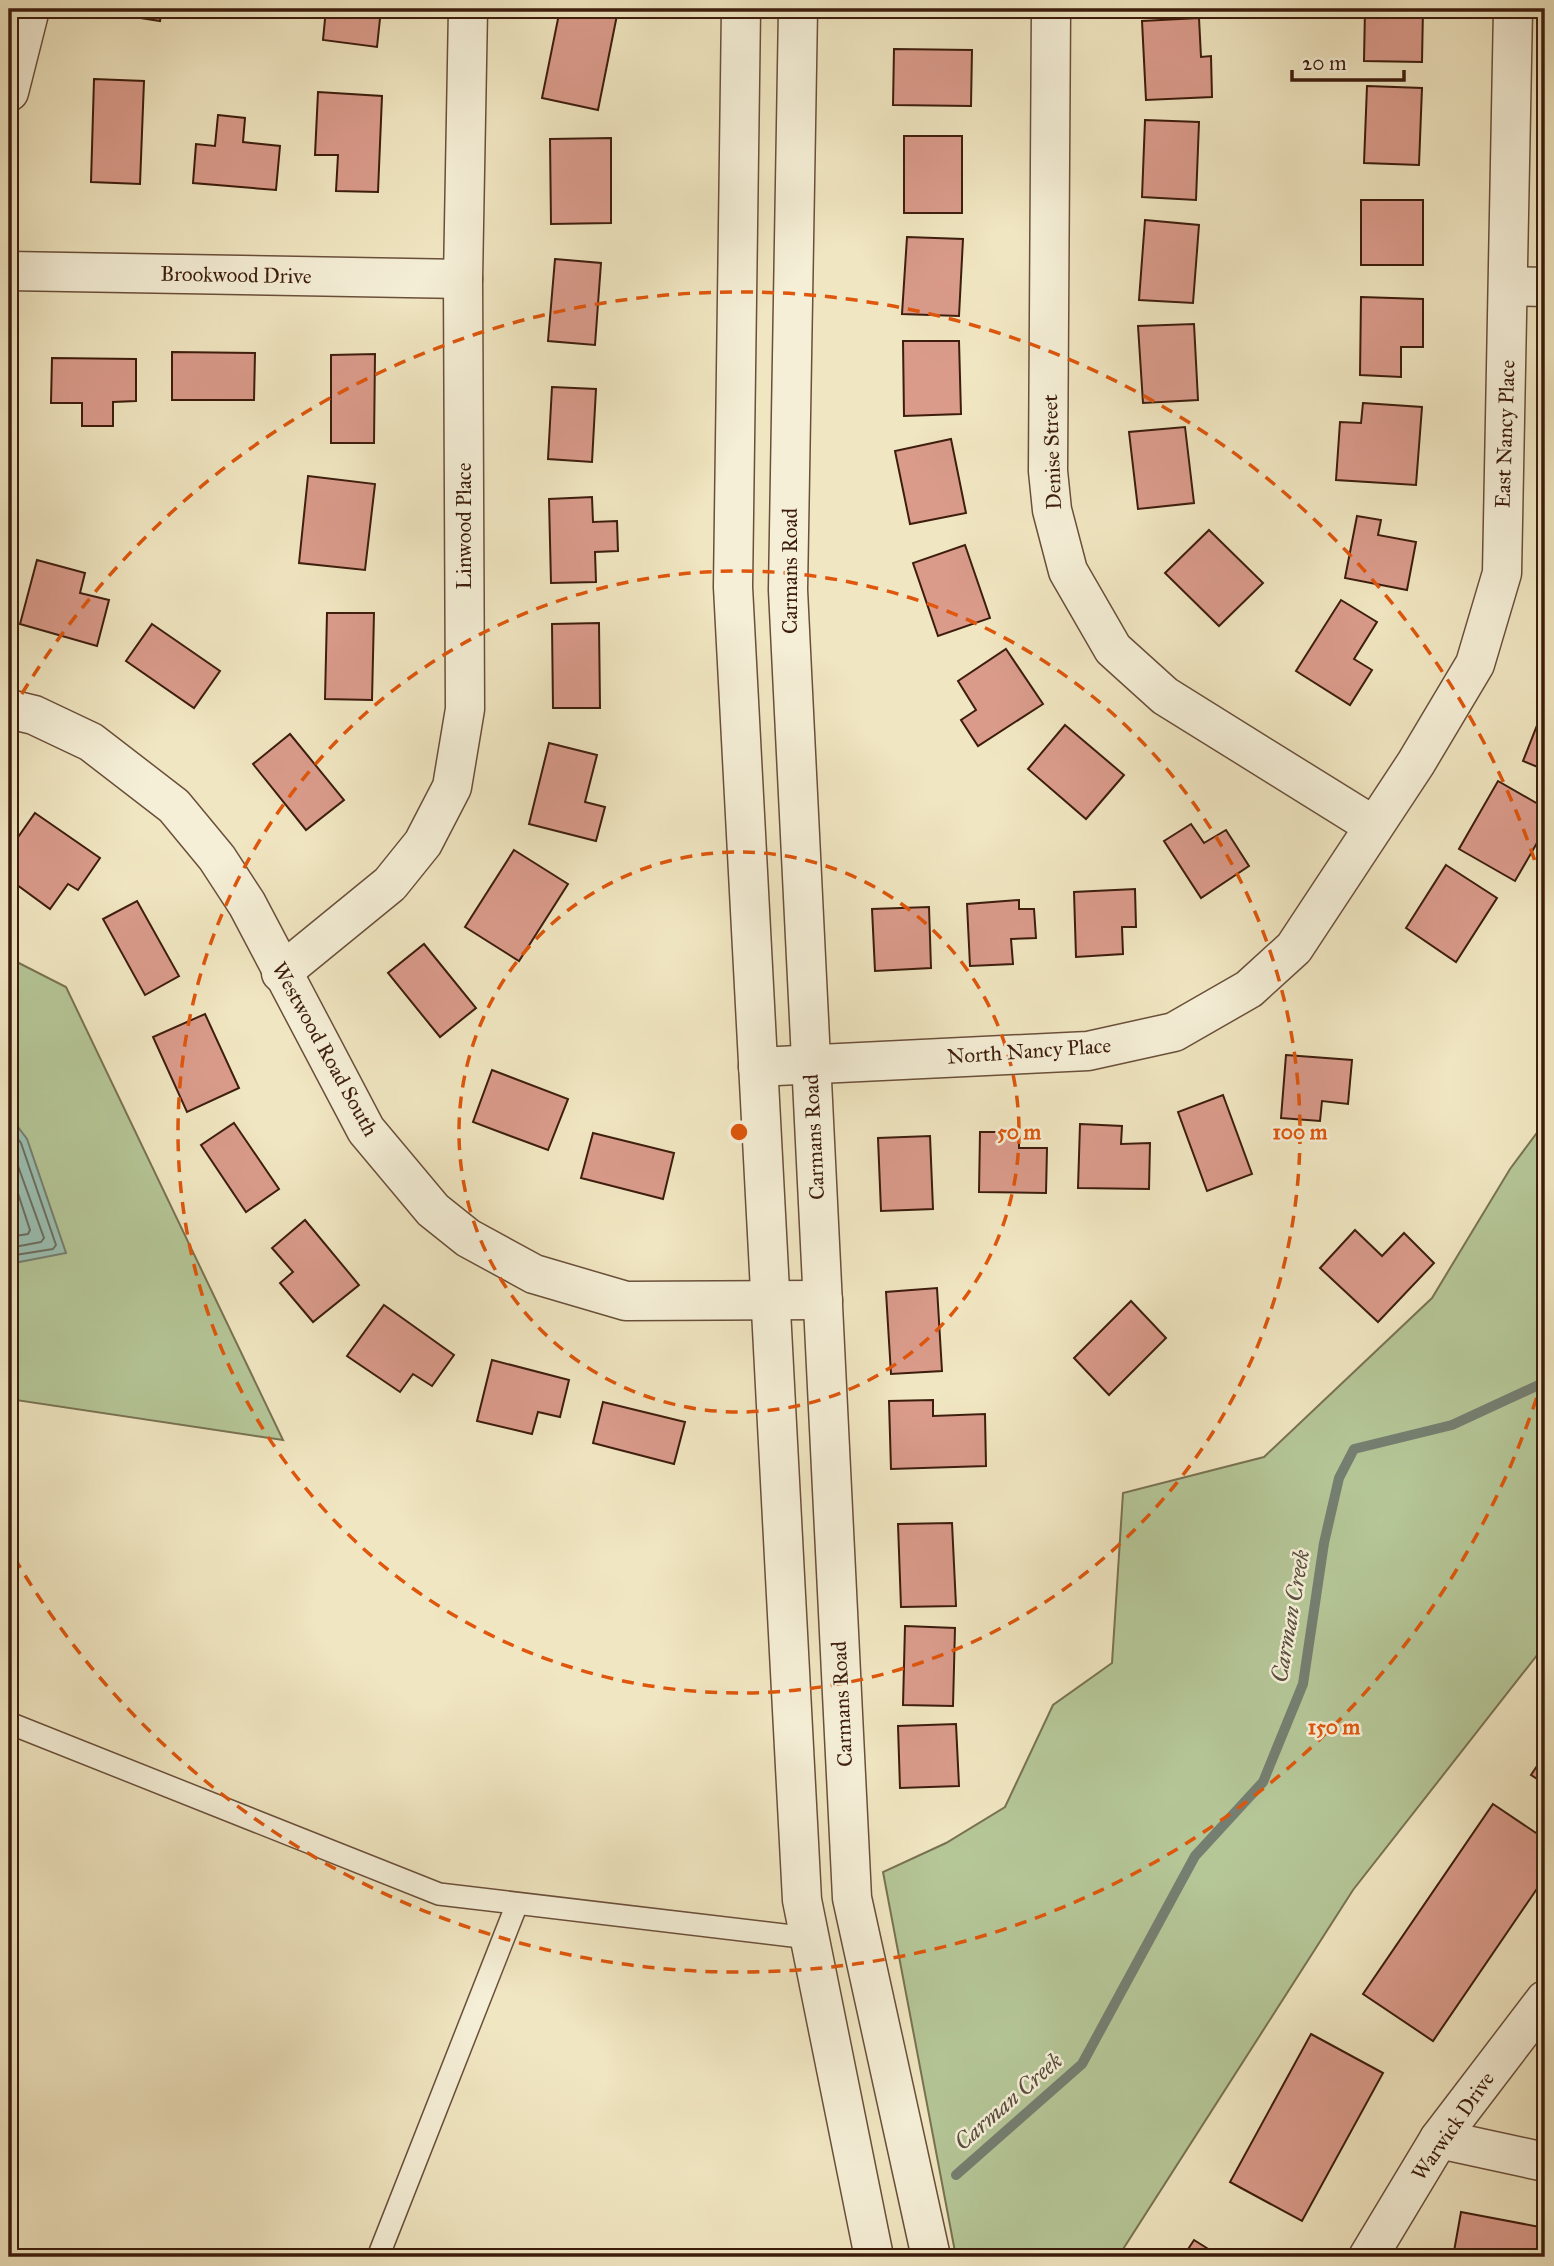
<svg xmlns="http://www.w3.org/2000/svg" width="1554" height="2266" font-family="'IM FELL Great Primer',serif">
<rect width="100%" height="100%" fill="#f0e6c1"/>
<filter id="stains"><feTurbulence type="fractalNoise" baseFrequency=".00286" numOctaves="4"/><feColorMatrix values="0 0 0 0 .2 0 0 0 0 .09 0 0 0 0 .02 0 0 0 .5 -.17"/></filter>
<radialGradient id="worn" r=".72"><stop offset=".6" stop-color="#630" stop-opacity="0"/><stop offset="1" stop-color="#630" stop-opacity=".3"/></radialGradient>
<!-- green -->
<g fill="#b5c697" stroke="#797252" stroke-width="2">
<path d="M9 958 66 987 283 1440 9 1399Z"/>
<path d="M1545 1122V1645L1353 1890 1118 2257H956L883 1872 946 1843 1005 1807 1053 1705 1112 1663 1123 1493 1264 1457 1432 1298 1510 1169Z"/>
</g>
<!-- water -->
<path fill="#9ac0b3" stroke="#757f71" stroke-width="2" d="M9 1115 27 1139 66 1253 9 1264Z"/>
<g fill="none" stroke-linecap="round" stroke-linejoin="round">
<!-- shore -->
<g stroke="#6c6e60" stroke-width="2">
<path d="M9 1127 21 1143 56 1245 53 1249 9 1256"/>
<path d="M9 1141 44 1238 41 1242 9 1248"/>
<path d="M9 1166 30 1230 28 1234 9 1237"/>
</g>
<!-- stream -->
<path stroke="#757f71" stroke-width="10" d="M956 2175 1082 2064 1195 1856 1263 1782 1303 1684 1324 1543 1339 1478 1354 1449 1452 1425 1543 1383 1545 1378"/>
</g>
<!-- building -->
<g fill="#da9b8b" stroke="#3d1d0d" stroke-width="2">
<path d="M116 9H162L160 21 115 14Z"/>
<path d="M326 9H381L377 47 323 40Z"/>
<path d="M560 9H584L617 15 598 110 542 98Z"/>
<path d="M1365 9H1423L1422 62 1364 61Z"/>
<path d="M1199 18 1201 57 1211 56 1212 97 1146 100 1142 21Z"/>
<path d="M894 49 972 50 971 106 893 105Z"/>
<path d="M94 79 144 81 140 184 91 182Z"/>
<path d="M1367 86 1422 88 1419 165 1364 163Z"/>
<path d="M318 92 382 96 378 192 336 191 338 155H315Z"/>
<path d="M218 115 245 118 243 142 280 146 276 190 193 183 196 144 215 146Z"/>
<path d="M1145 120 1199 122 1196 200 1142 197Z"/>
<rect x="904" y="136" width="58" height="77"/>
<path d="M611 138V223L551 224 550 139Z"/>
<rect x="1361" y="200" width="62" height="65"/>
<path d="M1145 220 1199 225 1193 303 1139 300Z"/>
<path d="M907 237 963 239 959 316 902 314Z"/>
<path d="M555 259 601 263 595 345 548 341Z"/>
<path d="M1361 297 1423 299V347H1401V377L1360 375Z"/>
<path d="M1194 324 1198 400 1143 403 1138 326Z"/>
<path d="M903 341H959L961 414 904 416Z"/>
<path d="M9 351H17L14 417H9Z"/>
<path d="M172 352 255 353 254 400H172Z"/>
<path d="M375 354 374 443H331V355Z"/>
<path d="M52 358 136 359V401L113 402V426H82V403H51Z"/>
<path d="M552 387 596 389 592 462 548 459Z"/>
<path d="M1363 403 1422 407 1416 485 1336 480 1340 422 1361 423Z"/>
<path d="M1185 427 1194 503 1138 509 1129 432Z"/>
<path d="M951 439 966 513 910 524 895 451Z"/>
<path d="M308 476 375 484 365 570 299 563Z"/>
<path d="M592 497 593 522 617 521 618 551 595 552 596 582 551 583 549 499Z"/>
<path d="M1357 516 1381 520 1378 535 1416 542 1407 590 1345 578Z"/>
<path d="M1209 530 1263 583 1219 626 1165 573Z"/>
<path d="M965 545 990 618 938 636 913 563Z"/>
<path d="M37 560 85 573 80 593 109 600 97 646 20 624Z"/>
<path d="M1341 600 1377 622 1354 659 1372 670 1350 705 1296 671Z"/>
<path d="M327 613H374L372 700 325 699Z"/>
<path d="M599 623 600 708H553L552 624Z"/>
<path d="M152 624 220 671 194 708 126 661Z"/>
<path d="M1006 649 1043 704 978 746 961 720 976 710 958 681Z"/>
<path d="M1545 705V770L1523 761Z"/>
<path d="M1065 725 1124 775 1086 819 1028 769Z"/>
<path d="M290 734 344 800 306 830 253 764Z"/>
<path d="M549 743 597 755 585 802 605 807 596 841 529 824Z"/>
<path d="M1498 781 1545 808V829L1515 881 1459 849Z"/>
<path d="M35 813 100 858 78 890 68 884 50 909 9 879V850Z"/>
<path d="M1191 824 1204 843 1226 830 1249 866 1201 898 1164 841Z"/>
<path d="M514 850 568 884 519 961 465 927Z"/>
<path d="M1446 865 1497 898 1456 962 1406 928Z"/>
<path d="M1135 889 1136 927H1122L1123 954 1076 957 1074 892Z"/>
<path d="M1019 900V909H1034L1036 938 1011 939 1013 964 970 966 967 904Z"/>
<path d="M137 901 179 976 145 995 103 919Z"/>
<path d="M929 907 931 968 875 971 872 909Z"/>
<path d="M424 944 476 1008 440 1037 388 973Z"/>
<path d="M205 1014 239 1088 187 1112 153 1037Z"/>
<path d="M1286 1055 1352 1060 1348 1104 1322 1101 1320 1121 1281 1118Z"/>
<path d="M492 1070 568 1099 548 1150 473 1122Z"/>
<path d="M1223 1095 1252 1174 1207 1191 1178 1112Z"/>
<path d="M234 1123 279 1189 246 1212 201 1145Z"/>
<path d="M1080 1124 1122 1126 1121 1144 1150 1143 1149 1189 1078 1188Z"/>
<path d="M980 1132H1019V1148H1047L1046 1193 979 1192Z"/>
<path d="M593 1133 674 1153 663 1199 581 1178Z"/>
<path d="M930 1136 933 1209 881 1211 878 1138Z"/>
<path d="M305 1220 359 1285 313 1322 280 1283 293 1272 272 1248Z"/>
<path d="M1355 1230 1382 1256 1404 1233 1434 1263 1378 1322 1320 1268Z"/>
<path d="M937 1288 942 1371 891 1374 886 1292Z"/>
<path d="M1131 1301 1166 1338 1109 1395 1074 1358Z"/>
<path d="M384 1305 454 1355 432 1386 413 1374 400 1392 347 1356Z"/>
<path d="M492 1360 569 1380 560 1417 538 1412 532 1434 477 1421Z"/>
<path d="M933 1400V1416L985 1414 986 1466 891 1469 889 1401Z"/>
<path d="M603 1402 685 1422 674 1464 593 1443Z"/>
<path d="M952 1523 956 1606 901 1607 898 1524Z"/>
<path d="M905 1626 955 1628 953 1706 903 1705Z"/>
<path d="M956 1724 959 1786 900 1788 898 1726Z"/>
<path d="M1545 1754V1784L1531 1775Z"/>
<path d="M1493 1804 1545 1839V1877L1433 2041 1363 1994Z"/>
<path d="M1311 2034 1383 2073 1302 2221 1230 2182Z"/>
<path d="M1461 2212 1545 2228V2257H1453Z"/>
<path d="M1194 2240 1221 2257H1183Z"/>
</g>
<g fill="none" stroke-linecap="round" stroke-linejoin="round">
<defs>
<g id="service">
<path d="M9 1723 439 1894 809 1938"/>
<path d="M378 2257 517 1904"/>
</g>
<g id="minor">
<path d="M1051 9 1048 471 1052 510 1068 571 1113 649 1165 696 1374 826"/>
<path d="M9 92 30 9"/>
<path d="M9 271 463 279"/>
<path d="M1509 286 1545 287"/>
<path d="M9 709 34 715 91 742 174 806 217 858 247 904 366 1130 433 1210 468 1238 534 1274 626 1301 823 1300"/>
<path d="M281 973 390 884 423 843 452 787 465 709 463 279 468 9"/>
<path d="M758 1067 1088 1051 1174 1032 1249 989 1294 948 1416 763 1475 664 1502 573 1513 9"/>
<path d="M1439 2139 1545 2162"/>
<path d="M1368 2257 1439 2139 1545 2000"/>
</g>
<g id="tertiary">
<path d="M741 9 733 587 802 1900 874 2257"/>
<path d="M798 9 788 590 852 1898 931 2257"/>
</g>
</defs>
<!-- service casing -->
<use href="#service" stroke="#6a4f3a" stroke-width="24"/>
<!-- minor casing -->
<use href="#minor" stroke="#6a4f3a" stroke-width="41"/>
<!-- tertiary casing -->
<use href="#tertiary" stroke="#6a4f3a" stroke-width="41"/>
<!-- service -->
<use href="#service" stroke="#f5efd7" stroke-width="21"/>
<!-- minor -->
<use href="#minor" stroke="#f5efd7" stroke-width="38"/>
<!-- tertiary -->
<use href="#tertiary" stroke="#f5efd7" stroke-width="38"/>
</g>
<!-- distance rings -->
<g fill="none" stroke="#df560c" stroke-width="3.5" stroke-dasharray="12 9">
<circle cx="739" cy="1132" r="280"/>
<circle cx="739" cy="1132" r="561"/>
<path d="M1543 1378A841 841 0 0 1 11 1552M11 712A841 841 0 0 1 1543 886"/>
</g>
<g text-anchor="middle" stroke-width="5" stroke-linejoin="round" paint-order="stroke">
<!-- street labels -->
<g font-size="21" fill="#3d1d0d" stroke="#f5efd7">
<text transform="translate(236 275) rotate(1)" y="7">Brookwood Drive</text>
<text transform="translate(1505 434) rotate(-88)" y="7">East Nancy Place</text>
<text transform="translate(1052 452) rotate(-92)" y="7">Denise Street</text>
<text transform="translate(464 526) rotate(-90)" y="7">Linwood Place</text>
<text transform="translate(790 571) rotate(-90)" y="7">Carmans Road</text>
<text transform="translate(325 1049) rotate(61)" y="7">Westwood Road South</text>
<text transform="translate(1029 1051) rotate(-4)" y="7">North Nancy Place</text>
<text transform="translate(814 1137) rotate(-93)" y="7">Carmans Road</text>
<text transform="translate(842 1704) rotate(-93)" y="7">Carmans Road</text>
<text transform="translate(1453 2126) rotate(-55)" y="7">Warwick Drive</text>
</g>
<!-- water labels -->
<g font-size="23" font-style="italic" fill="#594e3f" stroke="#f5efd7">
<text transform="translate(1290 1616) rotate(-80)" y="8">Carman Creek</text>
<text transform="translate(1008 2101) rotate(-41)" y="8">Carman Creek</text>
</g>
</g>
<circle cx="739" cy="1132" r="10" fill="#df560c" stroke="#f5efd7" stroke-width="3.5"/>
<g font-size="21" text-anchor="middle" font-weight="bold" fill="#df560c" stroke="#f5efd7" stroke-width="5" stroke-linejoin="round" paint-order="stroke">
<text x="1019" y="1139">50 m</text>
<text x="1300" y="1139">100 m</text>
<text x="1334" y="1734">150 m</text>
</g>
<!-- margin -->
<rect width="1554" height="2266" fill="none" stroke="#f0e6c1" stroke-width="35"/>
<rect x="10" y="10" width="1533" height="2245" fill="none" stroke="#3d1d0d" stroke-width="3.5"/>
<rect x="18" y="18" width="1519" height="2231" fill="none" stroke="#3d1d0d" stroke-width="2"/>
<!-- scale -->
<path d="M1292 70v10h112v-10" fill="none" stroke="#3d1d0d" stroke-width="3.5"/>
<text x="1302" y="70" font-size="21" fill="#3d1d0d" stroke="#f5efd7" stroke-width="5" paint-order="stroke">20 m</text>
<rect width="100%" height="100%" filter="url(#stains)"/>
<rect width="100%" height="100%" fill="url(#worn)"/>
</svg>
